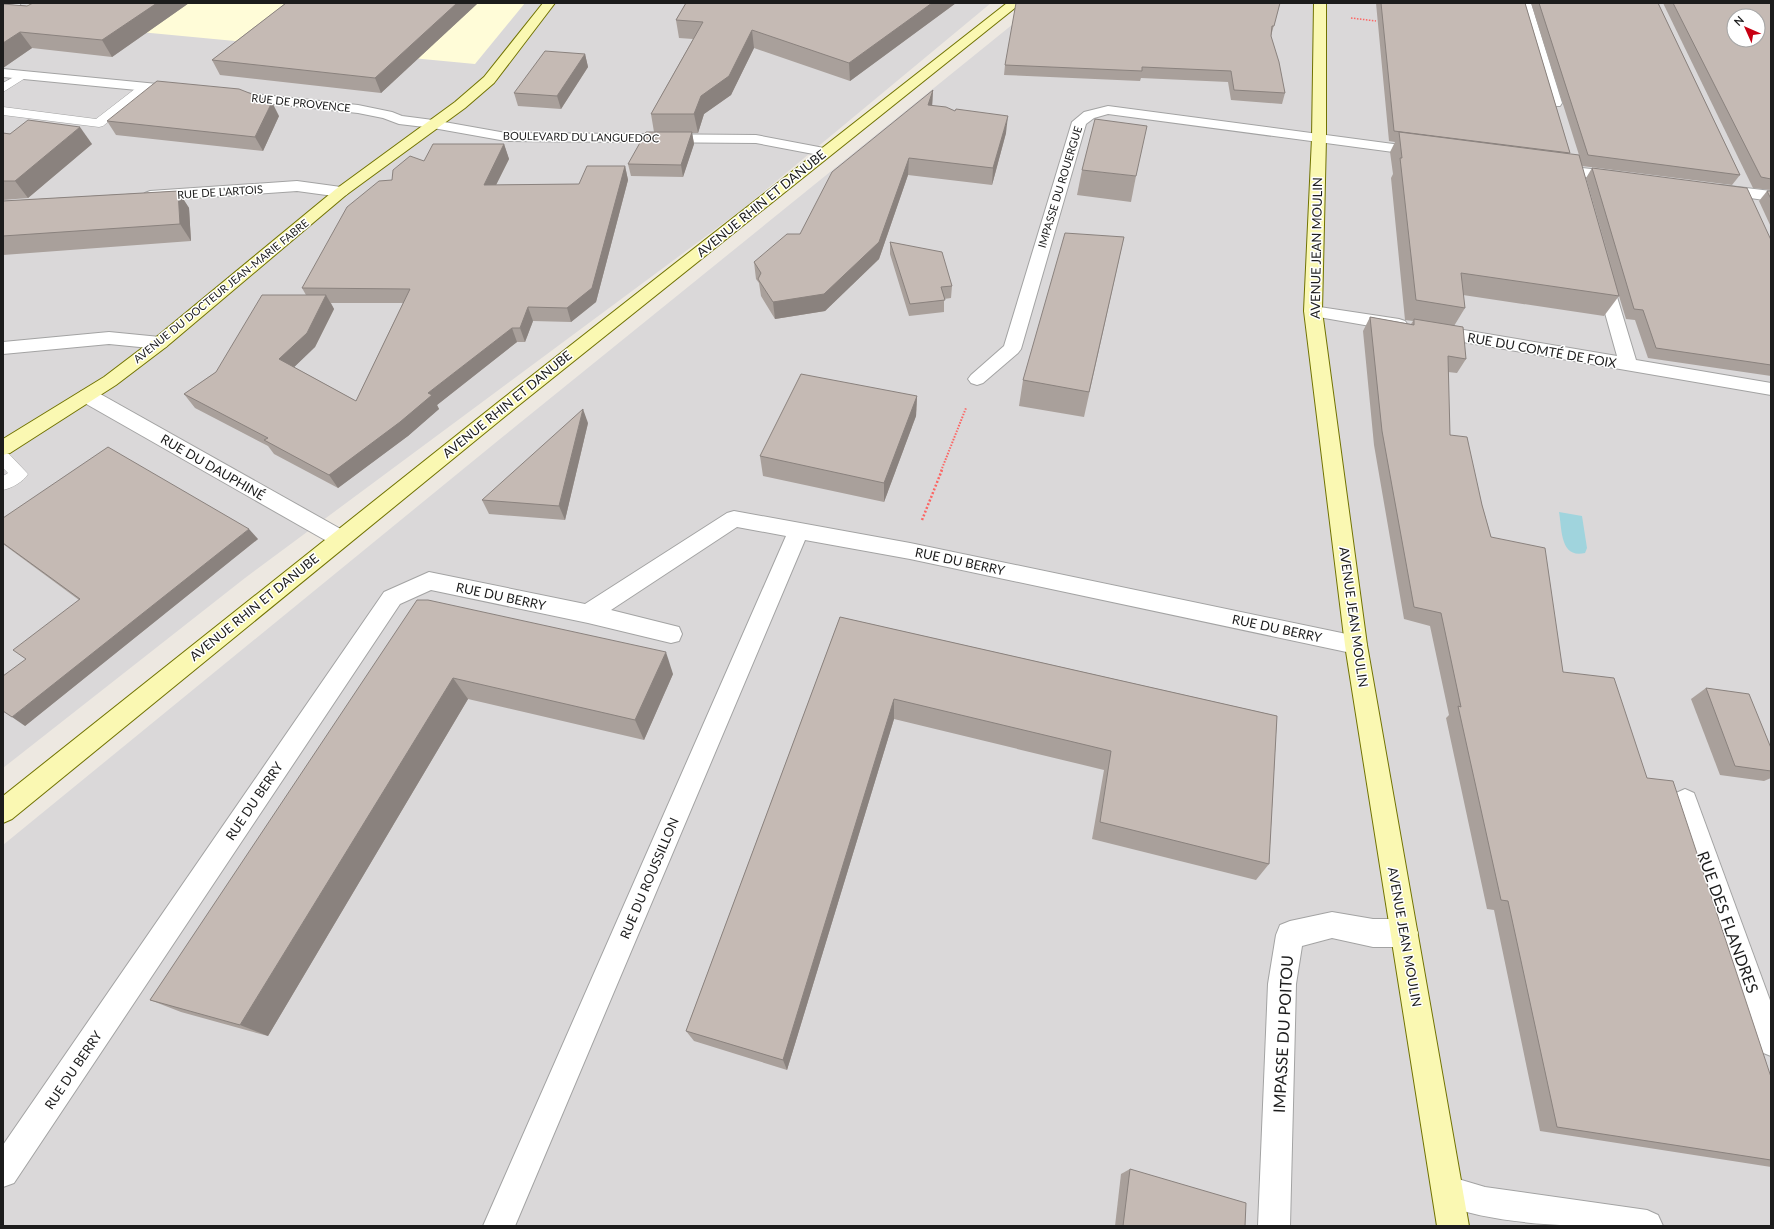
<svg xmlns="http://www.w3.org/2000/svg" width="1774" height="1229" font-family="Lato,sans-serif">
<rect width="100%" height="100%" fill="#ede8e1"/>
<!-- residential -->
<g fill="#dad8d9" fill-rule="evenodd">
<path d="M3 3H991L744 208 245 578 3 768Z"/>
<path d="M1039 3H1771V1226H3V845L500 439ZM1734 16H1758V40H1734Z"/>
</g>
<!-- education -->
<path fill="#fffcd8" d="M32 3H525L475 64 3 19V16Z"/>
<!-- water -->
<path fill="#a0d4dd" d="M1559 512 1582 516 1587 548 1585 553C1560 559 1562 529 1559 512Z"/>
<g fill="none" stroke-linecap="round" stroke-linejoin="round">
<defs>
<g id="lane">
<path d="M23 72 29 75 27 77 3 92V83Z"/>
<path d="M144 83 148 85 150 87 148 89 103 126 99 127 3 115V107L96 119 140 85Z"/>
<path d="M3 452 9 454 28 474C23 482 12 488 3 490V476L8 473 3 468Z"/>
</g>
<g id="street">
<path d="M5 3H21L19 6 3 13V4Z"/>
<path d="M1519 3H1531L1562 103 1560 106H1550L1548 103Z"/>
<path d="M3 69 178 86 183 87 185 90 183 93 178 94 3 77Z"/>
<path d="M234 92 358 105 392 112 402 116 433 120 506 133 756 135 824 148 829 149 831 152 829 155 824 156 756 143 506 141 433 128 399 124 383 118 358 113 229 99 227 96 229 93Z"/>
<path d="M1108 106 1423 148 1428 149 1430 152 1428 155 1423 156 1108 114 1094 118 1086 124 1021 349 1018 353 983 383 977 385 971 383 968 379 971 375 1004 346 1072 122 1084 112Z"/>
<path d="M1554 165 1619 172 1624 174 1627 177 1624 180 1619 182 1549 172 1547 169 1549 166Z"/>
<path d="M297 181 341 187 346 189 349 192 346 195 341 197 297 191 150 201 145 199 142 196 145 193 150 191Z"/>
<path d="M1721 185 1771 191V201L1716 193 1713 190 1716 187Z"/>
<path d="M1603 272 1609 273 1611 277 1636 360 1771 383V395L1434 337 1428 335 1425 331 1428 327 1434 325 1617 356 1595 277 1597 273Z"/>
<path d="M1313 306 1399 319 1405 321 1408 325 1405 329 1399 331 1307 315 1304 311 1307 307Z"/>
<path d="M109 332 160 337 166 339 169 343 166 347 160 349 109 344 3 354V342Z"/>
<path d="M88 390 95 391 346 532 349 538 346 544 339 546 332 544 81 401 79 396 81 391Z"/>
<path d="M734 511 910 543 1356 636 1364 638 1367 645 1364 652 1356 654 910 559 805 540 515 1226H483L786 536 737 527 611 610 679 627 682 634 679 641 671 643 588 623 431 590 400 604 14 1183 3 1187V1145L384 592 429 572 585 604 727 513Z"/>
<path d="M1685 789 1694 793 1697 801 1771 1003V1056L1761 1052 1757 1042 1673 801 1676 793Z"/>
<path d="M1332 912 1373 919H1404L1414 923 1418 933 1414 943 1404 947H1373L1332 938 1302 946 1296 984 1290 1226H1258L1268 984 1276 935 1280 925 1290 921Z"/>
<path d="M1448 1176 1485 1187 1647 1210 1658 1215 1663 1226C1587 1226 1509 1229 1437 1203L1432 1192 1437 1181Z"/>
</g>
<g id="secondary">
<path d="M543 3H555L494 83 465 108 346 195 166 347 116 385 10 453 3 455V439L104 377 154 339 336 189 455 102 484 77Z"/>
<path d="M1007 3H1021L514 409 12 819 3 823V796L501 400Z"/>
<path d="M1314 3H1326V138L1322 311 1367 645 1469 1226H1437L1345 645 1304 311 1312 138Z"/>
</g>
</defs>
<!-- lane casing -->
<use href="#lane" stroke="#a3a3a3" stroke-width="1"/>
<!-- street casing -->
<use href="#street" stroke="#a3a3a3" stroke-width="2"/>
<!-- secondary casing -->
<use href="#secondary" stroke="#717302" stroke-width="2"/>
<!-- path-far2 -->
<path stroke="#fc6563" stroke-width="1.5" stroke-dasharray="1.5 1.5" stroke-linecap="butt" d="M1351 18 1376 21"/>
<!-- path-far1 -->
<path stroke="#fc6563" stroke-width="2" stroke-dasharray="1.5 1.5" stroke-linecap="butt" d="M941 471 966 408"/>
<!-- path -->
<path stroke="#fc6563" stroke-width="2.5" stroke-dasharray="2 2" stroke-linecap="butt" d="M922 520 942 470"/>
<!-- lane -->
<use href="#lane" fill="#fff" fill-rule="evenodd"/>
<!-- street -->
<use href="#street" fill="#fff" fill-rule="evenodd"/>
<!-- secondary -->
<use href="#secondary" fill="#faf8b2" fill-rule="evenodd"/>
</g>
<!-- wall -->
<g fill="#a9a09b" fill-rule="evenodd">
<path d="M189 3 112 57 32 48 3 68V4L27 6Z"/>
<path d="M286 3H478L381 93 220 75 212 60Z"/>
<path d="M686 3H956L850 81 754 48 731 95 704 114 698 133H692L694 144 683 177 631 176 628 164 654 132 651 114 693 39 679 38 676 20Z"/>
<path d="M1280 3 1271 36 1285 93 1282 104 1231 100 1228 82 1141 78 1140 81 1004 75 1005 65Z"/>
<path d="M1376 3H1525L1570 153 1569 154 1579 155 1531 3H1658L1740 175 1732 185 1582 166 1618 290 1586 178 1592 168 1771 240V376L1648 358 1635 320 1626 319 1619 296 1604 316 1463 295 1465 308 1454 326 1466 359 1457 373 1448 372 1450 435 1482 505 1491 537 1563 672 1647 778 1771 1077V1167L1540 1131 1494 910 1487 909 1446 718 1449 715 1430 626 1404 619 1374 445 1363 331 1370 317 1411 324 1413 321 1405 320 1391 178 1393 174 1390 152 1395 142 1389 141Z"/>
<path d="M1663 3H1771V190L1753 188Z"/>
<path d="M585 54 588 67 561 109 518 106 514 93Z"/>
<path d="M933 90 932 106 1006 133 992 185 908 175 879 259 825 311 775 319 761 296 759 283 756 279 754 262 800 234Z"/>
<path d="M279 116 263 151 116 135 107 121Z"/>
<path d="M3 133 92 144 28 198 3 200Z"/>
<path d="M504 144 509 159 496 185 579 184 625 166 628 180 596 302 571 322 533 321 525 342H517L437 405 439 409 408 436 338 488 274 454 268 446 195 408 184 394 216 372 306 295 302 288 392 180 424 161ZM331 303H403L356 401 294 367 315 347 334 309Z"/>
<path d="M1082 170 1136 176 1131 202 1077 195Z"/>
<path d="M178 191 189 208 191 241 3 255V201Z"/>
<path d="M1767 191H1771V227L1759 201Z"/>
<path d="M1124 237 1084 417 1019 406 1023 380Z"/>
<path d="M890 242 952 286 951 298 944 299V312L909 316 890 254Z"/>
<path d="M917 396 916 416 884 502 763 476 760 456Z"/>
<path d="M588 423 565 520 489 514 482 500Z"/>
<path d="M3 518 258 539 25 726 26 659 79 600 3 544Z"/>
<path d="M428 600 673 674 644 740 468 699 268 1036 181 1012 150 1000Z"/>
<path d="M840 617 1277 716 1269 864 1256 880 1092 839 1104 770 894 719 787 1070 694 1041 686 1031Z"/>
<path d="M1706 688 1771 748V778L1764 781 1720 775 1691 699Z"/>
<path d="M1130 1169 1245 1226H1115L1121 1174Z"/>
</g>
<!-- shaded-wall -->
<g fill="#8a827e">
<path d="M157 3H189L112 57 102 40Z"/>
<path d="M457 3H478L381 93 375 78Z"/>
<path d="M932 3H956L850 81 849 63Z"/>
<path d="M752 30 754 48 731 95 704 114 698 133 694 114 701 96Z"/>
<path d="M20 32 32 48 3 68V43Z"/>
<path d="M585 54 588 67 561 109 557 96Z"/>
<path d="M933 90 932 107 928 105Z"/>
<path d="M272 102 279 116 263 151 255 137Z"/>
<path d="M1008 116 1006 133 992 185 993 168Z"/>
<path d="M80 127 92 144 28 198 15 181Z"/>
<path d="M692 132 694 144 683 177 681 165Z"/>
<path d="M504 144 509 159 489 199 484 185Z"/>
<path d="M909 158 908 175 879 259 825 311 775 319 773 302Z"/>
<path d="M625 166 628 180 596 302 571 322 567 308Z"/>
<path d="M178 191 189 208 191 241 180 224Z"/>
<path d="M326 295 334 309 315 347 288 373 279 359Z"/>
<path d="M528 307 533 321 525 342 520 328Z"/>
<path d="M512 328 517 342 437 405 439 409 408 436 338 488 329 475 428 393Z"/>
<path d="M917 396 916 416 884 502V483Z"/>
<path d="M583 409 588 423 565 520 559 506Z"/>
<path d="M249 529 258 539 25 726 12 717Z"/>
<path d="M666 652 673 674 644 740 635 720Z"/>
<path d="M453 678 468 699 268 1036 240 1025Z"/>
<path d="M894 699V719L787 1070 783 1060Z"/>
</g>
<!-- building -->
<g fill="#c5bab4" stroke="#8a827e" fill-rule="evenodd">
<path d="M33 3H157L102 40 20 32 3 43V4L27 6Z"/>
<path d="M286 3H457L375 78 212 60Z"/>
<path d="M686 3H932L849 63 752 30 729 76 701 96 694 114H651L703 22 676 20Z"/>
<path d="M1016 3H1280L1274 26H1272L1271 36 1279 62 1285 93 1234 90 1231 71 1142 67V71L1005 65Z"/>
<path d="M1381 3H1525L1570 153 1394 131Z"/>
<path d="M1539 3H1658L1740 175 1588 155Z"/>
<path d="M1673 3H1771V179L1761 177ZM1734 16H1758V40H1734Z"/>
<path d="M545 51 585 54 557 96 514 93Z"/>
<path d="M157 81 239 89 272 102 255 137 107 121Z"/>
<path d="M933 90 928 105 946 107 955 111 956 109 1008 116 993 168 909 158 879 242 824 294 773 302 758 279 761 273 754 262 787 234H800L832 172Z"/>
<path d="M1095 119 1147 126 1136 176 1082 170Z"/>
<path d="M28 120 80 127 15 181H3V133L10 134Z"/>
<path d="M646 132H692L681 165 628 164Z"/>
<path d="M1399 132 1579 155 1619 296 1461 273 1465 308 1416 300 1400 158H1402Z"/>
<path d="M433 144H504L484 185 579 184 587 166H625L592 288 567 308 528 307 520 328H512L428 393 432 395 400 422 329 475 264 440 268 438 184 394 216 372 262 295H326L307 333 279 359 356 401 410 289 302 288 347 207 379 181 392 180 393 170 410 156 424 161Z"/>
<path d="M1592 168 1747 188 1771 240V365L1656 348 1643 310 1634 309Z"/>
<path d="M178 191 180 224 3 236V201Z"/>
<path d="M1767 191H1771V199Z"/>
<path d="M1065 233 1124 237 1089 392 1023 380Z"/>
<path d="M890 242 942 252 952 286 941 287 945 300 910 304Z"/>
<path d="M1370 317 1414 325V319L1463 327 1466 359 1448 356 1450 435 1467 437 1482 505 1491 537 1545 548 1563 672 1614 678 1647 778 1673 781 1771 1077V1160L1557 1127 1508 901 1501 900 1458 706 1461 707 1441 613 1414 607 1382 431Z"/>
<path d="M801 374 917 396 884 483 760 456Z"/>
<path d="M583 409 559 506 482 500Z"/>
<path d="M108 447 249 529 12 717 3 711V676L26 659 13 650 80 599 3 543V518Z"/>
<path d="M417 600H428L666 652 635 720 453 678 240 1025 150 1000Z"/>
<path d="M840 617 1277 716 1269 864 1100 822 1111 751 894 699 783 1060 686 1031Z"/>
<path d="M1706 688 1749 694 1771 748V771L1735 766Z"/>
<path d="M1130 1169 1246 1203 1245 1226H1123Z"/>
</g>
<g text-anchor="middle" stroke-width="3" stroke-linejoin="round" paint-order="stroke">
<!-- far-street labels -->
<g font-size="11" fill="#1c1c1c" stroke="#fff">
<text transform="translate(301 103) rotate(6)" y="4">RUE DE PROVENCE</text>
<text transform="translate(581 137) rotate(1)" y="4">BOULEVARD DU LANGUEDOC</text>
<text transform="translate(1060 187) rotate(-73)" y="4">IMPASSE DU ROUERGUE</text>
<text transform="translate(220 192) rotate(-4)" y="4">RUE DE L'ARTOIS</text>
<text transform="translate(221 291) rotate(-39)" y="4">AVENUE DU DOCTEUR JEAN-MARIE FABRE</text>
</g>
<!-- street labels -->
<g font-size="13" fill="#1c1c1c" stroke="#fff">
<text transform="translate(761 203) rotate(-39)" y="5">AVENUE RHIN ET DANUBE</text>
<text transform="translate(1316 248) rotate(-89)" y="5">AVENUE JEAN MOULIN</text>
<text transform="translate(1542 350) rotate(10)" y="5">RUE DU COMTÉ DE FOIX</text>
<text transform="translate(507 404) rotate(-39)" y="5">AVENUE RHIN ET DANUBE</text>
<text transform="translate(213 467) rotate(30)" y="5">RUE DU DAUPHINÉ</text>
<text transform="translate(960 561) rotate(12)" y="5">RUE DU BERRY</text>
<text transform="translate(501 596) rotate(12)" y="5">RUE DU BERRY</text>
<text transform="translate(254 607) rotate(-39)" y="5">AVENUE RHIN ET DANUBE</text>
<text transform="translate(1354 617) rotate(82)" y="5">AVENUE JEAN MOULIN</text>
<text transform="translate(1277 628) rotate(12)" y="5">RUE DU BERRY</text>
<text transform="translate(254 801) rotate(-56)" y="5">RUE DU BERRY</text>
<text transform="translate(649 878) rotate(-67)" y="5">RUE DU ROUSSILLON</text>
<text transform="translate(1405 937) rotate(80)" y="5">AVENUE JEAN MOULIN</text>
<text transform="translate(73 1070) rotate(-56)" y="5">RUE DU BERRY</text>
</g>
<!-- near-street labels -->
<g font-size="16" fill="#1c1c1c" stroke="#fff">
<text transform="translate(1728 922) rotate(70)" y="6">RUE DES FLANDRES</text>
<text transform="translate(1283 1034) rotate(-87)" y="6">IMPASSE DU POITOU</text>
</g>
</g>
<!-- border -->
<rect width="1774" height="1229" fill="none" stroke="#1c1c1c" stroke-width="8"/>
<!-- north arrow -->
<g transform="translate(1746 28) rotate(315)"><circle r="19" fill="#ffffff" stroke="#a4a4a4"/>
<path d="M0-3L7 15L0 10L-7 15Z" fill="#c70012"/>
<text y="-6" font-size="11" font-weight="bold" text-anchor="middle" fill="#1c1c1c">N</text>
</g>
</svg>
